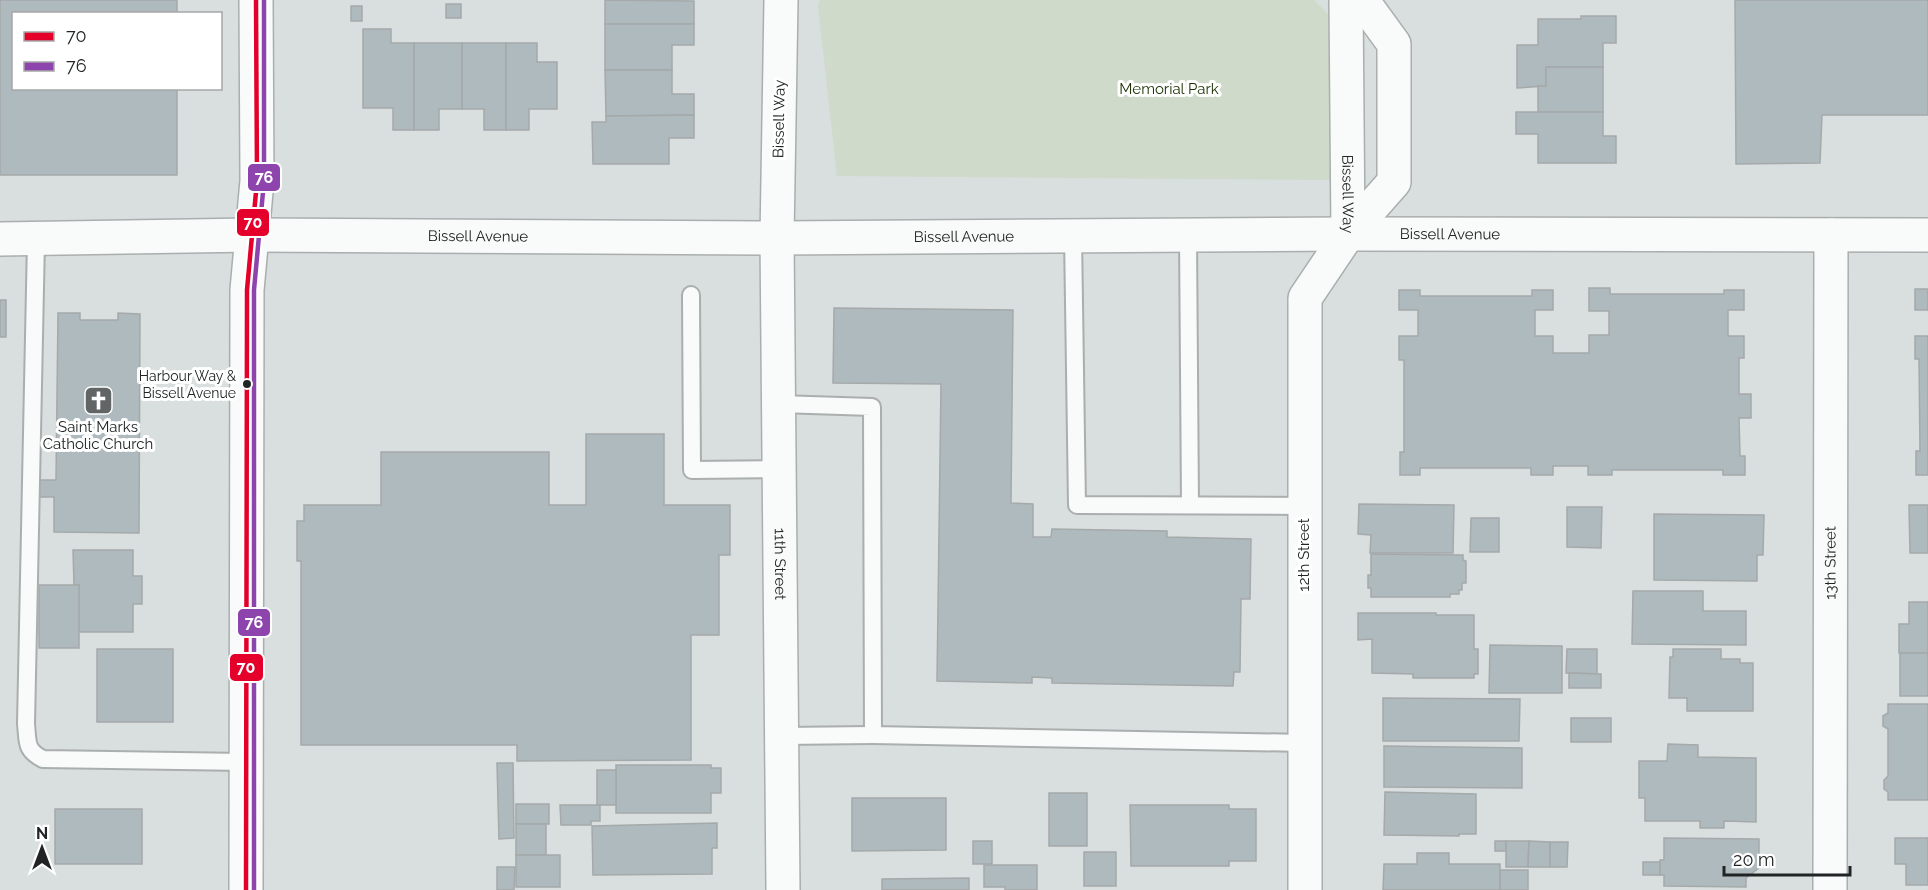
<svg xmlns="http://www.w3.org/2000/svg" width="1928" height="890" font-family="Raleway,sans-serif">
<rect width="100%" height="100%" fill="#d9dede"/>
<!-- green -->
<path fill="#cfdaca" d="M820 0H1314L1334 20V180L837 176 818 6Z"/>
<!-- building -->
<g fill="#aebabe" stroke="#a5a9a9" stroke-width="1.5">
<path d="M0 0H177V14H14V88H177V175H0Z"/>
<path d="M605 0 694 1V24H605Z"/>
<path d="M1735 0H1928V115H1822L1820 163 1736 164Z"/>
<rect x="446" y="4" width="15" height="14"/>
<rect x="351" y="6" width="11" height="15"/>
<path d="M1581 16H1616V43H1603V67H1546V86L1517 88V45H1538V19H1581Z"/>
<path d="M605 24H694V45H672V70H605Z"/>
<path d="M363 29H391V43H414V130H393V108H363Z"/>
<path d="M414 43H462V109H439V130H414Z"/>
<path d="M462 43H506V130H484V109H462Z"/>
<path d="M506 43H537V62H557V109H529V130H506Z"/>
<path d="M1546 67H1603V112H1538V86H1546Z"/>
<path d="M605 70H672V94H694V115L606 116Z"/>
<path d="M1516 112H1603V136H1616V163H1538V134H1516Z"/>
<path d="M694 115V138H669V164H593L592 122H606V116Z"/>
<path d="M1589 288H1610V294H1724V290H1744V310H1728V336H1744V358H1739V394H1751V418H1739L1740 456H1745V475H1723V470H1612V475H1588V466H1553V475H1531V468H1420V475H1400V452H1404V360H1399V336H1418V310H1399V290H1420V296H1532V290H1553V310H1535V336H1553V353H1589V335H1609V311H1589Z"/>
<rect x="1915" y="289" width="13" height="21"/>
<rect x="0" y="300" width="6" height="37"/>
<path d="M834 308 1013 310 1011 503 1033 504V537H1051L1052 529 1167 531V537L1251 539 1250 599H1241L1240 672H1234L1233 686 1052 683V678L1032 677V683L937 681 941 384 833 383Z"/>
<path d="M58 313H80V320H118V313L140 314 139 533 54 532V497H37V480H56Z"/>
<path d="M1915 336H1928V475H1916V451H1920L1919 359H1915Z"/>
<path d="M586 434H664V505H730V555H719V635H691V760L517 761V745H301V561H297V521H304V505H381V452H549V505H586Z"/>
<path d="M1359 504 1454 505 1453 553H1370L1371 535 1358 534Z"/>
<path d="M1909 505H1928V553H1910Z"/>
<path d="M1567 507H1602L1601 548 1567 547Z"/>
<path d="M1654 514 1764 515 1763 555H1757V581L1654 580Z"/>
<path d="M1471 518H1499V552H1470Z"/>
<path d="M73 550H133V576H142V604H133V632H79V585H74Z"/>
<path d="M1371 554 1463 555V560L1466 561V583H1462V590H1459V594H1450V597H1371V588H1368V575H1371Z"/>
<rect x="39" y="585" width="40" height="63"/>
<path d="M1633 591H1703V611H1746V645L1632 644Z"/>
<path d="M1909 602H1928V653H1899V624H1909Z"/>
<path d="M1358 613H1436V615H1474V649H1478V674H1474V678H1413V674L1372 673V639L1358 640Z"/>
<path d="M1490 645 1562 646V693H1489Z"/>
<rect x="97" y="649" width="76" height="73"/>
<path d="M1567 649H1597V674L1566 673Z"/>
<path d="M1673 649H1721V659H1740V663H1753V711H1687V698H1669L1670 657H1673Z"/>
<rect x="1900" y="653" width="28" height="43"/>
<path d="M1569 673 1601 674V688H1569Z"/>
<path d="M1383 698 1520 699 1519 741H1383Z"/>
<path d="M1888 704H1928V800H1888V792L1884 789V780L1888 776V729L1883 726V716L1888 713Z"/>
<rect x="1571" y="718" width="40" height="24"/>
<path d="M1668 744 1698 745V757L1756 758V822L1724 821V828H1700V821H1645V798H1639V761H1667Z"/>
<path d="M1384 746 1522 748V788L1384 787Z"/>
<path d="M497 763H513L514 838 499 839Z"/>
<path d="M616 765H711V768H721V793H711V813H616Z"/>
<rect x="597" y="770" width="19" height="35"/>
<path d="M1385 792 1476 794V834H1459V836L1384 835Z"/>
<rect x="1049" y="793" width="38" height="53"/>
<path d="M852 798H946V850L852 851Z"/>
<rect x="516" y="804" width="33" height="20"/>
<path d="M560 805H600V821H591V825H561Z"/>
<path d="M1130 805H1229V809H1256V861H1229V866H1131Z"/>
<rect x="55" y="809" width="87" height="55"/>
<path d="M717 823V848H712V874L593 875 592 826Z"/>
<rect x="516" y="824" width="30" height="31"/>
<path d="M1664 838 1759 839V868L1746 878V887L1664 886V875H1660V860H1664Z"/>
<path d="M1895 838H1928V885H1906V864H1895Z"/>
<rect x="973" y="841" width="19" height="23"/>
<rect x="1495" y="841" width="11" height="10"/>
<path d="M1506 841H1529L1528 867H1506Z"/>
<path d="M1529 841 1550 842V867H1528Z"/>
<path d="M1550 842H1568L1567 867H1550Z"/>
<rect x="1084" y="852" width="32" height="34"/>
<path d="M1417 853H1449V864H1500V890H1383L1384 864H1417Z"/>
<rect x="516" y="855" width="44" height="32"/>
<rect x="1643" y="862" width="17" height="13"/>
<path d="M984 865H1037V890H1005V887H984Z"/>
<path d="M497 867H515L514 890H497Z"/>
<rect x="1500" y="870" width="28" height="20"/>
<path d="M969 878V890H882V879Z"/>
</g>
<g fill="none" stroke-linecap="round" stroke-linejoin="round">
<defs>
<g id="lane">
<path d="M1073 235 1077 505 1304 506"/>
<path d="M1188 235 1190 505"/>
<path d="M36 240 26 724C28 742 25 750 43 759L246 762"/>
<path d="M691 295 692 470 780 469"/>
<path d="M779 404 872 407 873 735 1304 743"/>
<path d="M782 736 873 735"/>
</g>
<g id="street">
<path id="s1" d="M781 0 777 238 783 890"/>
<path id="s2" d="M1346 0 1348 234"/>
<path id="s3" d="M0 239 252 235 777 238 1348 234 1928 235"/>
<path d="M1305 890V298L1348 234 1394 182V44L1362 0"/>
<path id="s4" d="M1830 890 1831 235"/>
</g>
<path id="secondary" d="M246 890 247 290 257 181 256 0"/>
</defs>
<!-- lane casing -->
<use href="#lane" stroke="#aaaeae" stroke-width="20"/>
<!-- street casing -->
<use href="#street" stroke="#aaaeae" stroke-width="36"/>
<!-- secondary casing -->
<use href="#secondary" stroke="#aaaeae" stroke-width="36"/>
<!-- lane -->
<use href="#lane" stroke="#f9fafa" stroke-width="16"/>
<!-- street -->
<use href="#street" stroke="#f9fafa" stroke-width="33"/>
<!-- secondary -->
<use href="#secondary" stroke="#f9fafa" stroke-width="33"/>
<defs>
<path id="bus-1" d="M246 890 247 290 257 181 256 0"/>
<path id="bus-2" d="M254 890V290L264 181V0"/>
</defs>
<!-- bus-1 casing -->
<use href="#bus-1" stroke="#fff" stroke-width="9"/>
<!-- bus-2 casing -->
<use href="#bus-2" stroke="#fff" stroke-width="9"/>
<!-- bus-1 -->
<use href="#bus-1" stroke="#e4002b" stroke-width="4.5"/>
<!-- bus-2 -->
<use href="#bus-2" stroke="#8e44ad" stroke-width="4.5"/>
</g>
<!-- icons -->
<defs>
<symbol id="church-square" viewBox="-11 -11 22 22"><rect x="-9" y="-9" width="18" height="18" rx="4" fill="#616565" stroke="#fff"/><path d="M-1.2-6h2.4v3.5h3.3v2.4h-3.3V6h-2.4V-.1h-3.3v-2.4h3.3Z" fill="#fff"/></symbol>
</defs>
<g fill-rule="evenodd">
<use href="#church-square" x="82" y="384" width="33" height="33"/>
</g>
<!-- markers -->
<circle fill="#202424" stroke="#fff" stroke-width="2" cx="247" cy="384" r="5"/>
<g text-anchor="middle" stroke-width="6" stroke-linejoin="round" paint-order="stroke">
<!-- bus labels -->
<g font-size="14" fill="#202424" stroke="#fff" text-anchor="end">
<text x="236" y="381">Harbour Way &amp;<tspan x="236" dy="17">Bissell Avenue</tspan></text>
</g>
<!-- park labels -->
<g font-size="15" fill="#1c3003" stroke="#fff">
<text x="1169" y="94">Memorial Park</text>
</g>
<!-- street labels -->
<g font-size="15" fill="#202424" stroke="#fff">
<text transform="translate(779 119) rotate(-89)" y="5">Bissell Way</text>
<text dy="5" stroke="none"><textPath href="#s2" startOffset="194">Bissell Way</textPath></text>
<text dy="5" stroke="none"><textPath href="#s3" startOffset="1450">Bissell Avenue</textPath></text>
<text dy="5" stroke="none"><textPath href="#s3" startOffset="478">Bissell Avenue</textPath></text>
<text dy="5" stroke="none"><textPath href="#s3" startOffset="964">Bissell Avenue</textPath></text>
<text transform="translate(1304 555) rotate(-90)" y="5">12th Street</text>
<text dy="5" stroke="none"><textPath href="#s4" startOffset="327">13th Street</textPath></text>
<text dy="5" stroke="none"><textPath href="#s1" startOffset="564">11th Street</textPath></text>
</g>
<!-- poi labels -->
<g font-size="15" fill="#202424" stroke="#fff">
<text x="98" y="432">Saint Marks<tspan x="98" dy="17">Catholic Church</tspan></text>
</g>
</g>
<g stroke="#fff" stroke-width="2">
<rect x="247" y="163" width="34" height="29" rx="6" fill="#8e44ad"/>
<rect x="236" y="208" width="34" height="29" rx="6" fill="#e4002b"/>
<rect x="237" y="608" width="34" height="29" rx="6" fill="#8e44ad"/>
<rect x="229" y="653" width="35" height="29" rx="6" fill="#e4002b"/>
</g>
<g font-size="16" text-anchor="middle" font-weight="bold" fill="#fff">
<text x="264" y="183">76</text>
<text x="253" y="228">70</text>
<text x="254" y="628">76</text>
<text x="246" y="673">70</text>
</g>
<!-- legend -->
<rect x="12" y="12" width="210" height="78" fill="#ffffff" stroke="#a6a7a7" stroke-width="1.5"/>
<rect x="24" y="32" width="30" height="9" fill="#e4002b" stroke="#a6a7a7" stroke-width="1.5"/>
<text x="66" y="42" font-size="18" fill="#202424">70</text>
<rect x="24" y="62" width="30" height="9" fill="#8e44ad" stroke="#a6a7a7" stroke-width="1.5"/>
<text x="66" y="72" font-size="18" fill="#202424">76</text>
<!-- north arrow -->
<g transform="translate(42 848)" stroke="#ffffff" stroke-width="4.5" paint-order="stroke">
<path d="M0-4.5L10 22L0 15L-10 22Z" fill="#202424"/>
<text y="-9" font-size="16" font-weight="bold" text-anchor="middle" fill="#202424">N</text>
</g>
<!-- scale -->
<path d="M1724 866v9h126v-9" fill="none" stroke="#202424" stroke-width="3"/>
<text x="1733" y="866" font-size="18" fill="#202424" stroke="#ffffff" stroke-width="4.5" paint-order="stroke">20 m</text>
</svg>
